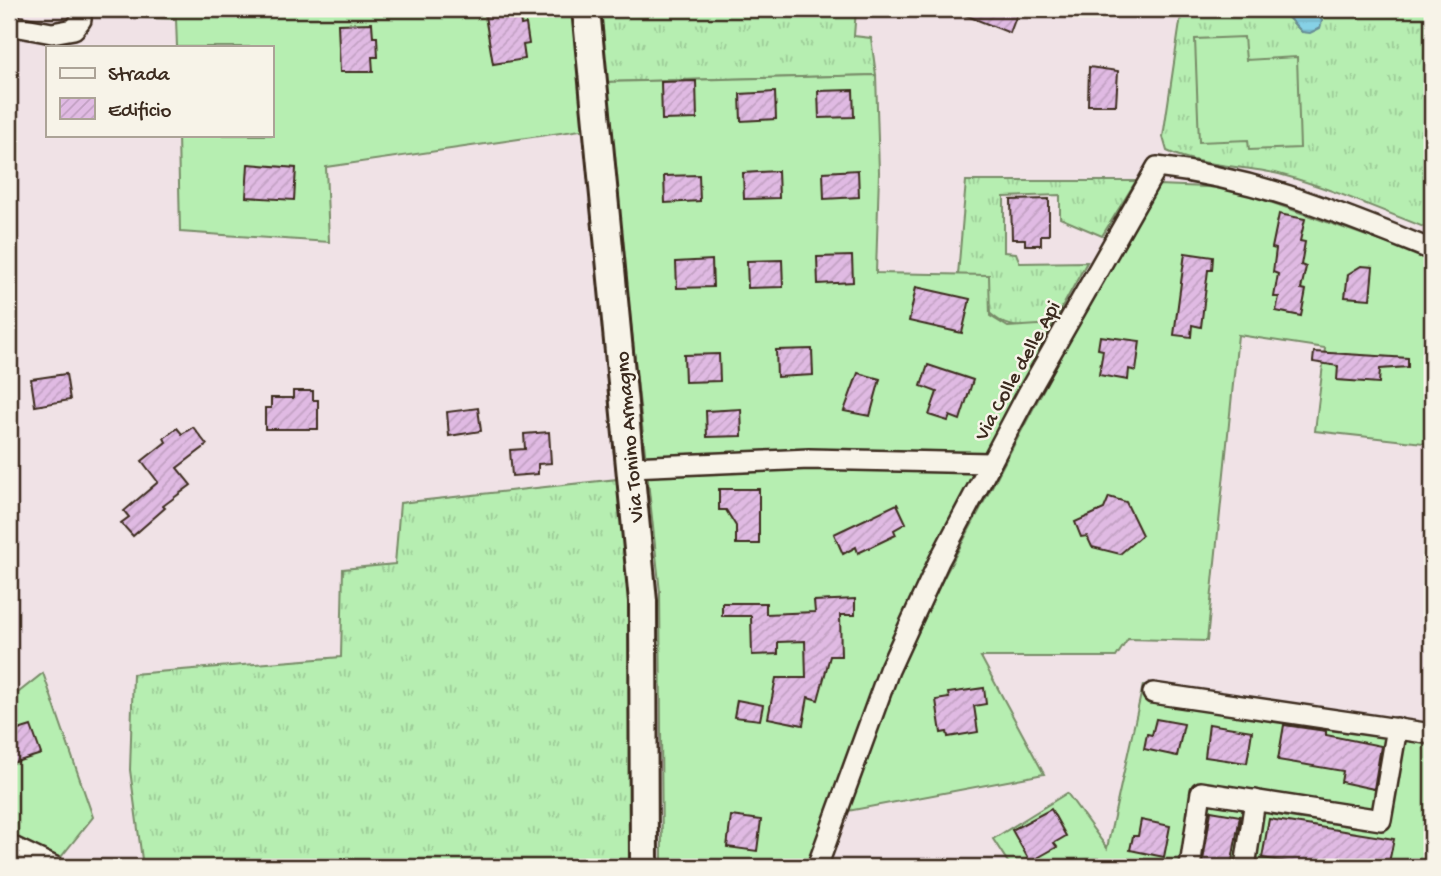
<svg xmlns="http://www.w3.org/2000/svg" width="1441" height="876" font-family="'Gochi Hand',sans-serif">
<defs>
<pattern id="grass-tufts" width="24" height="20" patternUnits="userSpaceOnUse" patternTransform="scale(1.75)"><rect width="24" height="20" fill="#b6eeb1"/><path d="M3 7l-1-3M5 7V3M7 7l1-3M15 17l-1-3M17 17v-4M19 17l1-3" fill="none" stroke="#9dcc98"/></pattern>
<pattern id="water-rules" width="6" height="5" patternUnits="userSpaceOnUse" patternTransform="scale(1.75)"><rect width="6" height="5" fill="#86d1e6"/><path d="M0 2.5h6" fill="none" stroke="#75b4c5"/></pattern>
<pattern id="building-hatch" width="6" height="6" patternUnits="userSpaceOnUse" patternTransform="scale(1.75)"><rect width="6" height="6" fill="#e0bae3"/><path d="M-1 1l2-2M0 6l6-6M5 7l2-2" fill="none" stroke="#c1a0c2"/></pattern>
</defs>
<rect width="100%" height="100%" fill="#f0e2e6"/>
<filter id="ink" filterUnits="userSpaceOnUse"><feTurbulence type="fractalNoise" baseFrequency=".0143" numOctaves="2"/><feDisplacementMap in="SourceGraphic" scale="14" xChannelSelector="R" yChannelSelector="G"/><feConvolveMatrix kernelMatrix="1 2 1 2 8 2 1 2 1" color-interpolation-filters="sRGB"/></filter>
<g filter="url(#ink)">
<!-- grass -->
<g fill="url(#grass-tufts)" stroke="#788c68" stroke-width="2">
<path d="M599 9H856L854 36 871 38 876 75 605 82Z"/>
<path d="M1182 9H1280L1302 32 1322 21 1320 15 1306 13 1304 9H1432V230C1382 211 1331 188 1279 174 1243 165 1200 167 1167 151L1163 137Z"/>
<path d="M966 181H1136L1102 236 1060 218V195L1004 197V252L1016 253 1020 263 1087 262 1053 324C1000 337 987 313 958 275Z"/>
<path d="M613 446 624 448 631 533 634 867H143L130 770 133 674 341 657 343 569 395 564 400 503 617 479Z"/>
</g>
<!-- garden -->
<g fill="#b6eeb1" stroke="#788c68" stroke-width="2">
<path d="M93 9H577L588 129 326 167 329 242 180 232 178 135H271V47H177L176 19 95 15Z"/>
<path d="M1244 37 1246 60 1297 57 1300 148 1249 150 1248 140 1199 142 1195 39Z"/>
<path d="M876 75 879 172 876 273 989 275 990 316 1008 327 1053 324 932 556 809 867H662L660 592 605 82Z"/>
<path d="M1159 185 1230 188 1432 259V444L1315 431 1325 348 1238 335 1207 641 1128 639 1116 657H981L1044 774 848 811 898 670 941 583 1061 356Z"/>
<path d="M43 673 93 817 57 862 9 836V700Z"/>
<path d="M1143 685 1432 725V779L1425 822 1432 823V867H1011L993 839 1067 793 1107 848Z"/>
</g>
<!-- water -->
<path fill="url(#water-rules)" stroke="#688e96" stroke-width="2" d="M1280 9 1316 12 1322 21 1320 28 1310 33 1302 32Z"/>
<!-- building -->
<g fill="url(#building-hatch)" stroke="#3b2a1e" stroke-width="2">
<path d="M950 9H1019L1010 33Z"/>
<path d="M519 10 521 25 526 24 529 44 523 45 525 59 493 64 485 16Z"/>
<path d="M372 23 373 37H377L378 57H372L373 72H340L338 24Z"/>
<path d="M1089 67 1118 71 1116 105H1088Z"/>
<path d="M696 81 697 119 662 120 661 82Z"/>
<path d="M853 90 854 117 819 118 818 91Z"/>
<path d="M775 92 776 119 741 121 740 94Z"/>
<path d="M248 164 296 168 294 200 246 197Z"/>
<path d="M858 170 859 197 824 199 823 172Z"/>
<path d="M778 171 779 198 744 199 743 173Z"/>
<path d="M699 175 700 201 665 203 664 176Z"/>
<path d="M1049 199V235H1041V245H1025V239H1012L1011 200Z"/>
<path d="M1279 214 1305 219 1300 241 1305 242 1301 265 1306 267 1301 289 1306 290 1301 316 1276 311 1279 297H1274L1278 274 1273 272 1276 249 1272 248Z"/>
<path d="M1185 253 1213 257 1212 270H1208L1201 327 1192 325 1191 337 1174 335Z"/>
<path d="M852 256 853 282 818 284 817 257Z"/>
<path d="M712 260 713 287 677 288 676 262Z"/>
<path d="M782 260 783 287 748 288 747 261Z"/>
<path d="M1361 266 1373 267 1370 299 1345 297 1348 274Z"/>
<path d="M916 287 970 299 962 333 909 321Z"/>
<path d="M1100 336 1140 341 1136 371 1129 369 1128 380 1099 375 1103 350 1098 349Z"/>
<path d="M812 349 813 375 777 377 776 350Z"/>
<path d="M1314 352 1408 358V367L1380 369 1379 383 1337 380 1338 366 1313 362Z"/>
<path d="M719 354 720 381 685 382 684 355Z"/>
<path d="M928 365 973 380 960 420 950 416 948 421 929 415 937 392 921 386Z"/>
<path d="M858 373 880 379 870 416 844 411Z"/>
<path d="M66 374 70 400 35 406 31 379Z"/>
<path d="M293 391H313V400H318V429H265V408H271V398H293Z"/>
<path d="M478 408 481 431 449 436 447 412Z"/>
<path d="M741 409 742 436 707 437 706 411Z"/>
<path d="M193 427 207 445 177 468 191 485 163 506 165 508 133 536 121 523 129 517 124 511 158 482 142 461 166 442 164 438 177 428 182 434Z"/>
<path d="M549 432 551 463 538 464V474L512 476 510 450 525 449 524 434Z"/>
<path d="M719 489H759V544H736V526L726 510H719Z"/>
<path d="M1109 497 1126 502 1142 535 1120 554 1092 547 1087 536 1081 537 1075 522 1104 509Z"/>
<path d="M897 504 906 523 894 530 896 535 858 553 856 547 843 554 834 534Z"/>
<path d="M855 599V615H840L841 656H830L818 700 808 697 803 725 768 718 776 678H806L805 641 778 642V654L752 655 751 616H722V603H766V614L815 612 814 601Z"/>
<path d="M984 688 986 704 974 706 978 732 948 737 947 732 941 733 936 700 949 698 948 693Z"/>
<path d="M737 700 763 705 760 720 734 717Z"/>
<path d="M1156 719 1184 724 1177 756 1144 749 1147 734 1152 735Z"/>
<path d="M1209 724 1252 731 1247 763 1205 757Z"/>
<path d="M1284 725 1326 731V735L1381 746 1374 789 1341 782 1343 771 1278 760Z"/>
<path d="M31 726 41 754 13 763 9 733Z"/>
<path d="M1051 809 1066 836 1054 843 1057 847 1030 862 1012 830Z"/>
<path d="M1211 811 1240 816 1231 867H1202Z"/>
<path d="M731 816 761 820 757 851 727 847Z"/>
<path d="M1269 819 1394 839 1388 867H1319L1262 858Z"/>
<path d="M1141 820 1170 826 1164 857 1130 850 1133 836H1138Z"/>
</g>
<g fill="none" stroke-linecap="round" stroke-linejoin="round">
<defs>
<g id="street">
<path d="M9 25 52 33 74 29 81 20V9"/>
<path d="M631 467 809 459 990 463"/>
<path d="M1153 693 1432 734"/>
<path d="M9 845 55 867"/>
<path d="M817 867 889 670 939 561 1028 393 1157 167C1260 179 1337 212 1432 250"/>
<path d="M1190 867 1201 792 1381 820 1397 728"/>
<path d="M1245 867 1255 800"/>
</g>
<path id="secondary" d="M586 9 643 601 644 867"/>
</defs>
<!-- street casing -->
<use href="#street" stroke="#3b2a1e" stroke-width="24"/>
<!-- secondary casing -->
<use href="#secondary" stroke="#3b2a1e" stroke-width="32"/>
<!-- street -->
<use href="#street" stroke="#f7f3e8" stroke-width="19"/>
<!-- secondary -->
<use href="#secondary" stroke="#f7f3e8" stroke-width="26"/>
</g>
</g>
<g text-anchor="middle" stroke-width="5" stroke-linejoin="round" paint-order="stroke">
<!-- street labels -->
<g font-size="21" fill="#3b2a1e" stroke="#f7f3e8">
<text transform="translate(1016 370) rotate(-61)" y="7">Via Colle delle Api</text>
<text transform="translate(628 437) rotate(-95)" y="7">Via Tonino Armagno</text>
</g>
</g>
<!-- margin -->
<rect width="1441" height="876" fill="none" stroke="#f7f3e8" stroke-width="35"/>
<rect x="18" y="18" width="1406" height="841" fill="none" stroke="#3b2a1e" stroke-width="2.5" filter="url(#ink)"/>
<!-- legend -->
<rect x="46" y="46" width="228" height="91" fill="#f7f3e8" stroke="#aca397" stroke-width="2"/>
<rect x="60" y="68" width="35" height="10" fill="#f7f3e8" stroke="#aca397" stroke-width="2"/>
<text x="108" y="80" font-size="21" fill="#3b2a1e">Strada</text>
<rect x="60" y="98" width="35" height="21" fill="url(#building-hatch)" stroke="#aca397" stroke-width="2"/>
<text x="108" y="116" font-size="21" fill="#3b2a1e">Edificio</text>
</svg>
